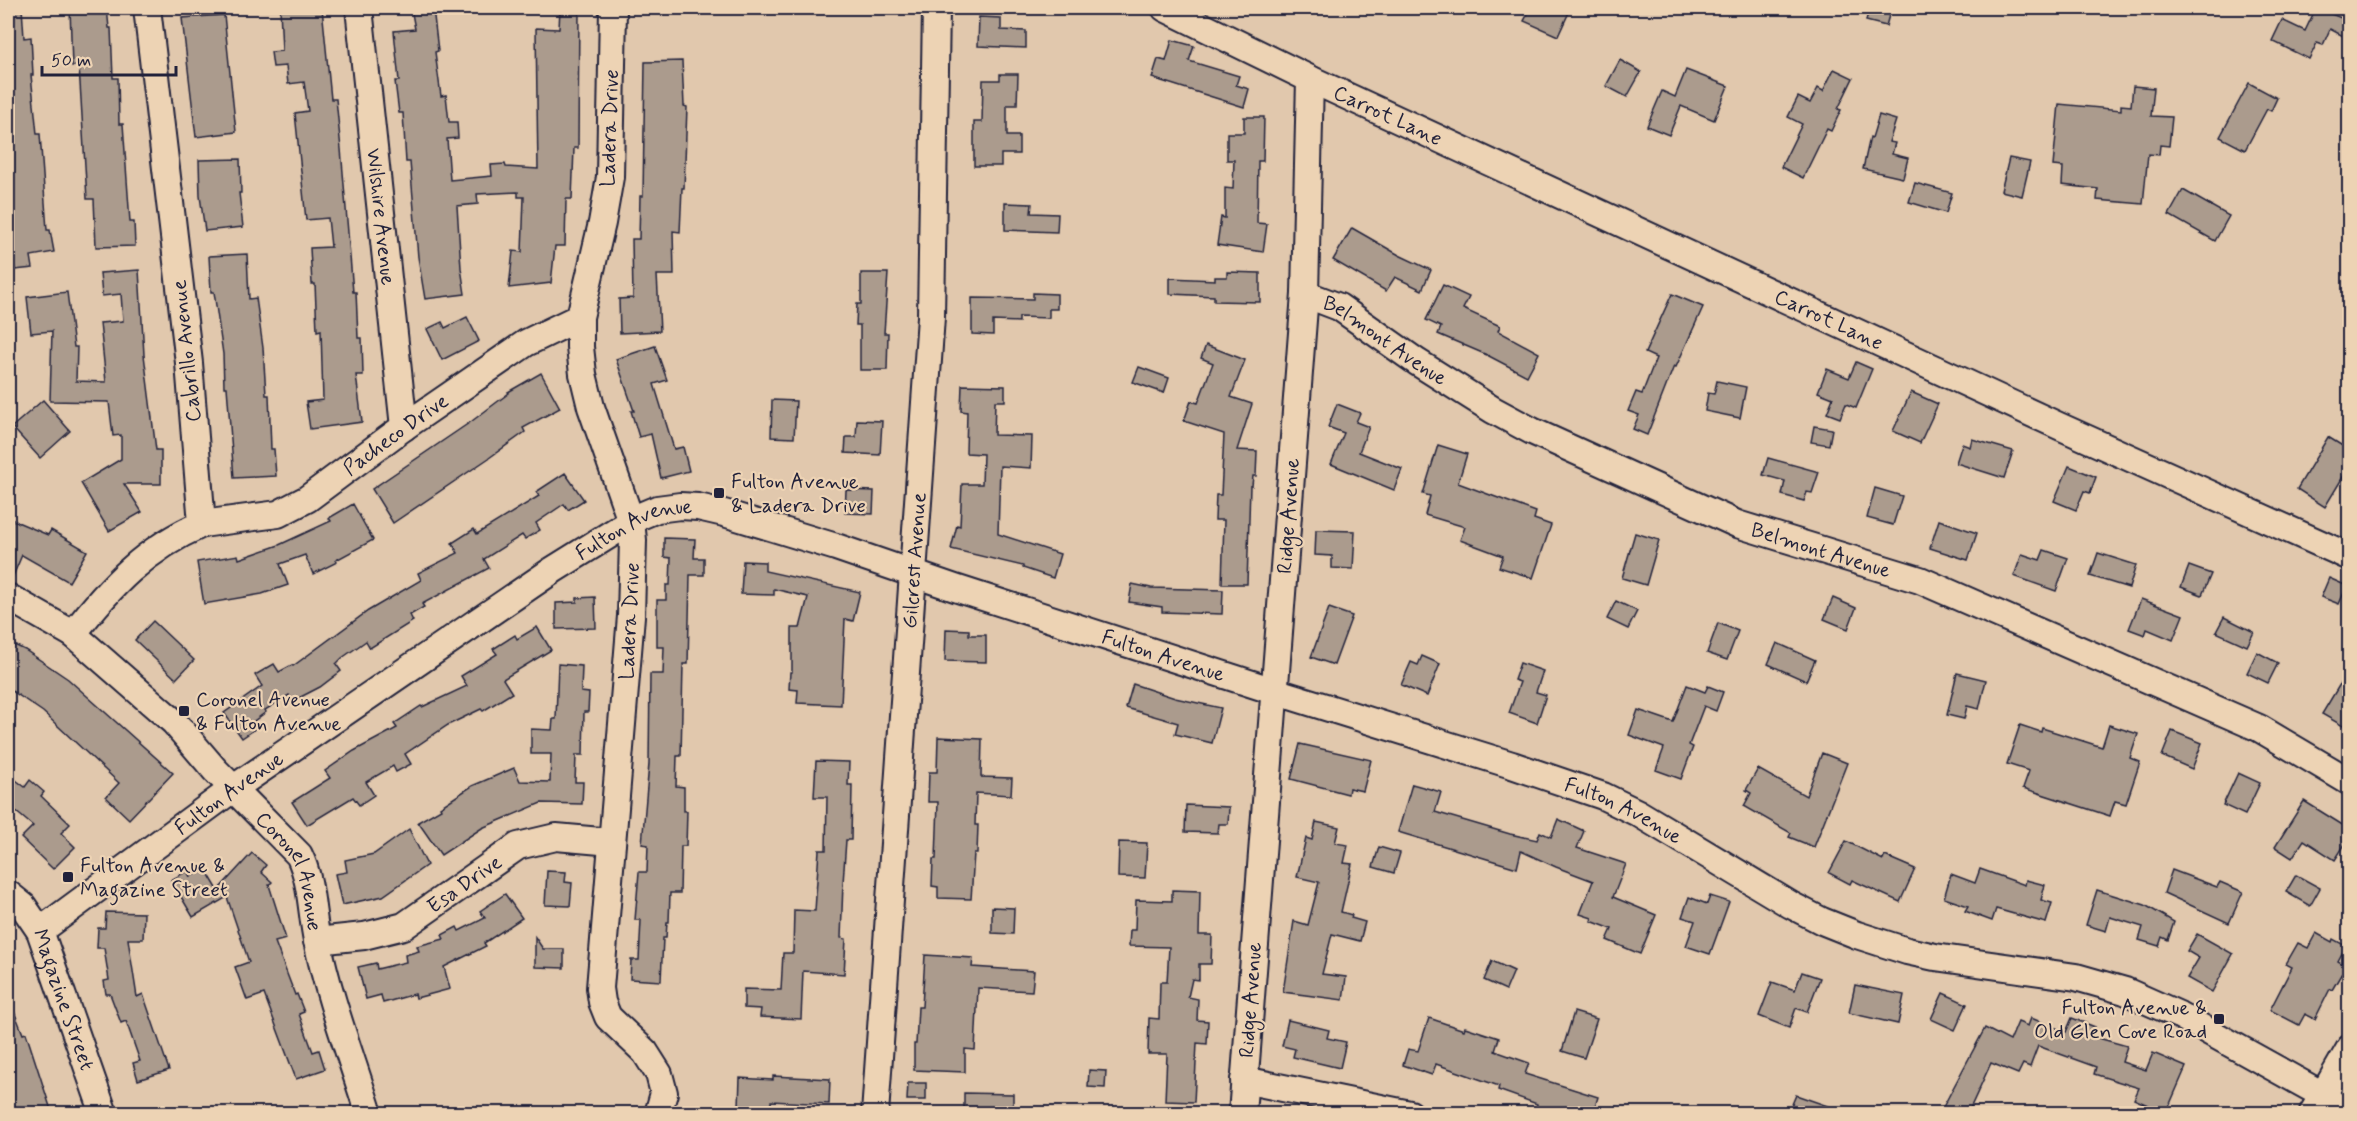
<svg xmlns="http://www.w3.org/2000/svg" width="2357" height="1121" font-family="Mynerve,sans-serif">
<rect width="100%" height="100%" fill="#e1c8ad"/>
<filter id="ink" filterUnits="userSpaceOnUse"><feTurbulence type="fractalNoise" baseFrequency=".0167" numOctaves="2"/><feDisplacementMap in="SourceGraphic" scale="12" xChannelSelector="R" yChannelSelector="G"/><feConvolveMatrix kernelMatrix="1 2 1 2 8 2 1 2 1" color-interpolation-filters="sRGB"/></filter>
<g filter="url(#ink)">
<!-- building -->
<g fill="#ab9b8d" stroke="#22223b" stroke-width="1.5">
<path d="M8 8H22L24 38 31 37 33 75H31L37 134H40L47 230H50L54 252 31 256 33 268 15 270 8 223Z"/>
<path d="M70 8H107L109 28H111L113 78H118L119 124H123L130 222H134L135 246 96 247 94 199H87L79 66H72Z"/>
<path d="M280 8H322L331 99H336L341 149 353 292H356L358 338H362L363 375H356L362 422 310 429 306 402 323 400 321 330 317 331 315 284H312L310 248 331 247 328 218 306 220 295 113 308 111 304 82 288 84 286 66 273 67 271 52 282 51Z"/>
<path d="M411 8H433L438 51 435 52 441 96 446 95 449 122H457L458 138 447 139 450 180 492 176 491 165 505 164 506 167 538 169 536 28 559 29 560 8H579L578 148H574L572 199H566L565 246H555L551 283 509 288 513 251 522 252 524 197H518V192L477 194 478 204 457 206 461 268 465 294 425 299 418 257 410 162H406L403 113H399L395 81H399L394 31 415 29Z"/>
<path d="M1531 8H1571L1558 36 1524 21Z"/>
<path d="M1869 8H1891L1886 26 1866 21Z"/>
<path d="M2316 8 2349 21V39L2330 29 2323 45 2317 43 2309 59 2272 41 2282 20 2305 31Z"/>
<path d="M224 15 236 132 196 137 182 18Z"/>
<path d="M979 17 1001 18V30L1026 31V48L978 46Z"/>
<path d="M1172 40 1194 46 1189 61 1239 76 1236 85 1249 89 1244 107 1152 78 1158 59 1166 61Z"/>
<path d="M1620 60 1641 72 1627 97 1606 86Z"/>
<path d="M682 61 684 106 687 107 684 188H682L680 232 673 231 674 275H657L660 331 620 333 619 299 633 298 632 239H639L640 196H643L645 62Z"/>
<path d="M1834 69 1853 78 1838 109 1841 110 1831 131 1827 129 1803 178 1781 167 1802 124 1788 117 1798 97 1810 103 1818 88 1823 91Z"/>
<path d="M1686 70 1728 86 1714 120 1681 106 1669 135 1647 126 1662 91 1675 97Z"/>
<path d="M1000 74H1018L1017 105H1007V136H1019V154H1001V166H974V122H982L983 80H1000Z"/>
<path d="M2249 83 2277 98 2271 111 2267 109 2245 150 2220 137Z"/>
<path d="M2133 86 2154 88 2151 116 2172 117 2169 146 2160 145 2159 155 2148 154 2143 204 2097 200 2098 189 2062 185 2063 167 2053 166 2059 104 2121 110V105L2131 106Z"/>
<path d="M1879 115 1896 120 1889 142 1895 143 1892 154 1908 158 1903 178 1863 169 1870 137 1872 138Z"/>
<path d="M1244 117H1264L1263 161H1258L1257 223 1267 224 1263 252 1217 245 1221 217 1225 218V188L1233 189 1234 160H1227V133H1244Z"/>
<path d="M2009 158 2030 162 2022 196 2001 191Z"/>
<path d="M240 159 241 193H239L243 227 205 231 200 196 199 160Z"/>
<path d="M1915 183 1952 193 1946 213 1909 202Z"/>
<path d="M2183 190 2229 216 2215 241 2169 215Z"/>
<path d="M1005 203 1032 204 1031 213 1058 214 1057 232 1005 230Z"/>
<path d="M1352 228 1399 255 1431 270 1422 290 1395 277 1386 291 1333 260Z"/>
<path d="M247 254 249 299 256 298 263 348 266 395H269L271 449H274L276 476 234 478 227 387H224L223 354 214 292H211L209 256Z"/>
<path d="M139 270 144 355 156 450H161V484H124L142 512 109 531 81 483 121 459V435L113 436 109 402 50 401 52 331 31 333 27 297 67 292 74 347H77L76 381 106 382 100 323 123 321 121 294 102 296 100 273Z"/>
<path d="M1227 272 1260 273V302L1214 301V296L1170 294V278L1215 280V277H1227Z"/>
<path d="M861 273H888L884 333H888L887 370H860V325H856L857 304H861Z"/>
<path d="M1443 285 1469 297 1463 309 1500 326 1498 331 1539 353 1527 376 1487 355 1438 334 1441 327 1426 320Z"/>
<path d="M1033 293 1057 294V309H1049V318L1019 317V322L993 321V335L972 334V298L1033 299Z"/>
<path d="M1672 294 1703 307 1676 367 1674 366 1647 435 1633 429 1639 415 1628 411 1636 392 1642 394 1656 358 1645 353Z"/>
<path d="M467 317 479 341 442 360 427 329 442 322 445 328Z"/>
<path d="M1206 345 1245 360 1231 397 1252 404 1237 450 1257 451 1256 476H1253L1252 486H1250L1247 584H1222L1224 520H1215L1216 495H1221L1224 434 1184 421 1191 401 1198 403 1213 363 1201 358Z"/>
<path d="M655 346 667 380 654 384 674 449 683 447 689 471 661 478 651 434 639 437 631 411H634L616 359Z"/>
<path d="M1856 362 1872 369 1856 408 1846 404 1840 418 1827 413 1833 398 1818 392 1827 369 1849 378Z"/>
<path d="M1139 367 1169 378 1164 393 1133 382Z"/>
<path d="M541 373 560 408 523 428 525 432 489 458 393 523 372 489 472 421 509 393 508 392Z"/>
<path d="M1717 381 1746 387 1740 418 1705 411 1708 393 1714 394Z"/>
<path d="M962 385 1005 386V401H995L994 435 1032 436 1031 468 1000 466 998 534 1060 554 1053 578 1023 568V566L951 549 957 525 960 526 962 484H982L983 454 966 453 967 412 961 411Z"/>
<path d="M1911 392 1938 404 1920 443 1893 431Z"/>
<path d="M43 400 70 431 40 458 12 427Z"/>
<path d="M772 400 796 401 794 438 771 437Z"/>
<path d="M1337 404 1360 413 1356 422 1369 427 1359 452 1402 469 1394 490 1331 464 1344 433 1328 427Z"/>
<path d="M857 420 882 421 880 455 845 453 846 437H856Z"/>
<path d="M1814 426 1832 429 1829 445 1811 442Z"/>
<path d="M2328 437 2349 450V467L2325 507 2297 489Z"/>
<path d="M1972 439 2013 451 2004 478 1956 463 1962 444 1970 447Z"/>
<path d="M1438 445 1467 454 1458 483 1536 512 1534 519 1551 525 1533 578 1499 567 1503 556 1460 540 1465 527 1425 515 1430 496 1423 494Z"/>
<path d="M1768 458 1819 472 1812 493 1807 492 1804 501 1782 495 1785 481 1763 475Z"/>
<path d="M2069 466 2096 477 2090 493 2084 491 2076 510 2054 501Z"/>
<path d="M565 473 584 500 568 510 564 504 536 523 540 530 525 539 522 535 484 559 489 568 422 604 424 607 410 615 413 621 370 648 366 641 342 658 336 664 341 671 320 687 293 701 289 695 265 710 266 712 254 721 258 727 242 738 224 713 262 686 255 675 274 664 279 672 292 665 293 666 368 611 421 580 418 573 458 553 452 543 474 529 477 534 539 496 536 492Z"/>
<path d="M1875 488 1902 496 1893 525 1867 518Z"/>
<path d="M846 490 874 491 873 514 845 513Z"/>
<path d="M353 504 373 540 336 560 337 562 313 574 305 555 280 564 288 585 262 594 204 604 197 562 238 555 239 559 279 545 331 521 329 518Z"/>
<path d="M8 518 48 535 51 530 87 551 69 582 22 555 10 583 8 582Z"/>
<path d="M1939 520 1977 533 1968 560 1930 548Z"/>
<path d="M1316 530 1355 531 1353 569 1332 568V556L1315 555Z"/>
<path d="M1635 533 1659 540 1646 585 1622 578Z"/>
<path d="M664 538 695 539 694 558H704V575H690L688 664H683L681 756H677L676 786 684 787V811H687L686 846H681L680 893H670L669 922H667L666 938H663L661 981 630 979 631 960H639L641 920H635L639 872H647L648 845 642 844 649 764 650 674H663L664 647H657V600H666V585H670L671 558 664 557Z"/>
<path d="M2044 550 2068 558 2056 591 2014 576 2022 554 2040 560Z"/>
<path d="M2098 553 2136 565 2129 588 2090 576Z"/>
<path d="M743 561 765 562V571L860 592 853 621 845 619 841 705 797 703 798 690 789 689 790 672H792V628H800L808 597 774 589V595L741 594Z"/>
<path d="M2189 566 2211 574 2202 595 2181 587Z"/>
<path d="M2329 578 2347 586 2339 604 2321 597Z"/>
<path d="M1132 584 1151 588 1223 590 1222 614 1162 612V607L1129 602Z"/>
<path d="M595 597 596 628 556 629V603L577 602V598Z"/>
<path d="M1833 598 1856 608 1848 629 1824 619Z"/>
<path d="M2141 599 2183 615 2173 640 2147 629 2145 635 2129 629Z"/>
<path d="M1616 601 1637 611 1628 629 1607 619Z"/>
<path d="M1329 608 1352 616 1334 665 1311 657Z"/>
<path d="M2224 617 2254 632 2247 646 2216 632Z"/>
<path d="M153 621 194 660 176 679 135 640Z"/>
<path d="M1718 623 1738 631 1727 660 1707 653Z"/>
<path d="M537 627 551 650 503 679 512 693 483 711 481 709 448 725 405 754 411 764 396 772 393 766 366 782 374 795 359 805 353 797 307 825 292 802 330 778 325 771 354 751 397 728 394 724 421 706 422 707 467 686 461 676 497 654 493 649 515 635 517 639Z"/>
<path d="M946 629 969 630V635H986V662L945 661Z"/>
<path d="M8 642 25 650 68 679 173 773 129 819 106 797 119 783 43 712 8 688Z"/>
<path d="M1777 643 1815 660 1806 681 1768 664Z"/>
<path d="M2257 652 2278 663 2268 683 2247 673Z"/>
<path d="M1422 656 1440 664 1427 696 1401 685 1411 662 1418 665Z"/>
<path d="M1520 663 1543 671 1536 692 1546 695 1537 723 1509 713 1520 682 1514 680Z"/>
<path d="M558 664 582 666 581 692 589 693 588 712H584L583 755H576L575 782H583L582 804 541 803 482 828 441 855 418 822 441 809 440 807 472 786 514 768 520 781 550 782 551 754H531V729L552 730 553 719H556Z"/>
<path d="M2349 669V715L2343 726 2322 714Z"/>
<path d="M1957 673 1986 680 1979 709 1967 706 1964 719 1947 715Z"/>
<path d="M1133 684 1175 698 1221 708 1212 743 1175 734 1178 723 1126 708Z"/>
<path d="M1687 685 1705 692 1708 686 1723 692 1716 711 1704 706 1689 745 1693 747 1681 779 1656 770 1664 748 1629 735 1638 710 1673 722Z"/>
<path d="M2020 725 2041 732 2042 728 2102 747 2109 725 2138 734 2130 758 2140 762 2126 804 2115 801 2110 816 2023 788 2029 771 2007 764Z"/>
<path d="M2172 731 2202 743 2192 769 2162 756Z"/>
<path d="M938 737 982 739 981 777 1012 778 1011 795 976 793 975 825H978L977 853H974L971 899 938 898V887L932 886 933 859H936L938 802H928L929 772H937Z"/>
<path d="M1300 744 1371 760 1363 791 1349 788 1348 794 1291 779Z"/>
<path d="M1822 753 1847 763 1814 847 1789 837 1791 833 1744 806 1751 793 1746 790 1758 769 1806 796Z"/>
<path d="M816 761 849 762 848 785H852L851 840H846L843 883 841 938 846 939 844 974 803 971 801 1019 760 1017 761 1009 744 1008V989L781 990 783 953H793L794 910 815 911 819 850H826L827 797H814Z"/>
<path d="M2238 773 2260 783 2245 815 2223 805Z"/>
<path d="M8 774 25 787 30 780 44 792 41 796 70 824 61 833 75 847 53 869 21 838 33 826 8 805Z"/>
<path d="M1412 784 1441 792 1435 812 1510 834 1537 840 1540 832 1551 837 1558 819 1584 831 1577 848 1626 864 1613 897 1656 915 1640 954 1607 940 1612 929 1591 921 1592 918 1580 914 1593 881 1556 867 1521 851 1517 868 1398 832Z"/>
<path d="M2304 801 2349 829V838L2335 860 2304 840 2292 858 2275 847Z"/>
<path d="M1186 805 1229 807 1228 824H1219L1218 833 1185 832Z"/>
<path d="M1316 822 1339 827 1335 843 1348 845 1344 863 1352 864 1341 912 1352 915 1351 918 1365 922 1360 941 1332 934 1322 974 1346 977 1343 1000 1283 992 1294 921 1308 925 1319 882 1297 877 1306 838 1312 840Z"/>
<path d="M409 829 427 865 383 896 342 905 335 874 347 872 345 860 374 854Z"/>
<path d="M1846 841 1883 860 1885 856 1915 869 1900 902 1852 880 1850 884 1829 873Z"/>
<path d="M1119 842 1147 843 1145 878 1118 877Z"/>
<path d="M1379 847 1400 853 1394 873 1373 867Z"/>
<path d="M252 853 266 865 261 872 272 882 269 885 286 939 275 942 295 995 297 994 304 1012 299 1014 313 1052 319 1050 325 1069 296 1079 264 994 247 1000 235 967 249 962 227 897 193 917 171 880 187 871 190 877 205 868 218 890Z"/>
<path d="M1980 869 2025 885 2026 880 2045 885 2041 900 2052 903 2046 923 1996 909 1992 921 1965 911 1968 906 1944 898 1951 874 1975 883Z"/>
<path d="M2172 870 2217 887 2220 882 2243 892 2229 923 2164 893Z"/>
<path d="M547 871 566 872 565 882 572 883 570 906 545 905Z"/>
<path d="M2296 875 2320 888 2310 906 2286 892Z"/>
<path d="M1172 890 1200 891 1199 935H1212L1211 964H1199V980L1192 979 1188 997 1198 999 1197 1020 1208 1021 1207 1044 1197 1043 1194 1102 1165 1101 1167 1054H1148L1149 1018 1159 1019 1160 982H1167L1169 947 1129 946 1130 930H1135L1136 900 1172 901Z"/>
<path d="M2097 890 2145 905 2174 922 2168 940 2162 937 2159 946 2139 940 2143 927 2110 917 2106 931 2086 925Z"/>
<path d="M505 894 522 918 484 943 486 946 444 967 450 989 416 998 415 994 383 1003 381 995 366 999 358 967 376 963 377 969 406 962 405 955 419 951 417 946 444 939 442 935 457 927 459 931 485 918 480 911Z"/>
<path d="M1710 896 1729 902 1710 954 1686 946 1695 921 1682 917 1689 897 1707 904Z"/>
<path d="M992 907 1014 908 1013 934 992 933Z"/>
<path d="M106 912 144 913 143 939H128L137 997 143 994 169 1070 138 1080 133 1063 140 1061 126 1021 121 1023 110 994H106L104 981 109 980 104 948H97L98 928H105Z"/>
<path d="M2316 933 2332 942 2333 939 2346 946 2338 961 2346 966 2332 990 2330 989 2315 1019 2305 1014 2299 1025 2270 1010 2292 967 2286 964 2298 943 2308 948Z"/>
<path d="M2197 934 2233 954 2212 992 2187 978 2199 958 2187 951Z"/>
<path d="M535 937 543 949H564V968L535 967Z"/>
<path d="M925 955 973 958 972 967 1034 971 1032 991 978 988 975 1050 965 1049V1072L914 1070V1044H916L918 1007H922Z"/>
<path d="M1492 961 1514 971 1506 990 1484 980Z"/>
<path d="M1802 972 1820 978 1807 1012 1796 1008 1789 1028 1759 1016 1772 982 1795 990Z"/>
<path d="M1855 985 1904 995 1898 1024 1849 1013Z"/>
<path d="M1943 993 1967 1004 1955 1030 1931 1019Z"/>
<path d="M8 996 23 1034 26 1033 52 1113H8Z"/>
<path d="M1574 1012 1597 1019 1584 1058 1562 1051Z"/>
<path d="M1429 1018 1464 1030 1465 1027 1499 1038 1495 1051 1529 1063 1525 1074 1598 1097 1593 1113H1545L1536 1110 1537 1104 1498 1090 1499 1086 1436 1064 1432 1075 1403 1065 1408 1049 1418 1051Z"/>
<path d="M2031 1018 2066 1032 2072 1018 2095 1027 2091 1036 2127 1046 2122 1062 2146 1070 2153 1053 2186 1067 2166 1113 2134 1099 2139 1088 2094 1074 2096 1067 2038 1046 2030 1067 2023 1064 2018 1074 1991 1063 1968 1113H1952L1942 1109 1985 1028 2010 1041 2018 1022 2028 1026Z"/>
<path d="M1288 1020 1329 1030 1327 1038 1346 1042 1340 1068 1293 1057 1295 1049 1282 1046Z"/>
<path d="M1089 1070 1106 1071 1105 1088 1088 1087Z"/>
<path d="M773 1076 830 1079 829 1104 771 1101V1107L739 1106 740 1078 773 1080Z"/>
<path d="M908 1083H926V1100H907Z"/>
<path d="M964 1093 1013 1094V1113H978V1109H964Z"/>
<path d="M1796 1095 1842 1111V1113H1801L1790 1109Z"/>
</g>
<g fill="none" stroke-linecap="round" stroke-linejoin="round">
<defs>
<g id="minor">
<path id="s1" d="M359 8 404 427"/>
<path d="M613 8 610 177 602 223 580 317V347L583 374 591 407 631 521 633 540 631 616 600 988 602 1002 608 1017 645 1052 659 1074 664 1093 658 1114"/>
<path d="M1165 8 1310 79 1305 294 1242 1114"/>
<path id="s2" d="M1310 79 2059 426 2350 557"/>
<path id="s3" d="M1305 294 1339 307 1417 362 1493 410 1532 431 1737 524 1920 580 2259 728 2350 782"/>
<path id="s4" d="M202 524 278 514 307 499 404 427 526 343 580 317"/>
<path id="s5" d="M8 597 73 634 160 710 174 722 215 770 299 855C312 881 311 912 317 940 329 999 351 1056 369 1114"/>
<path d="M73 634C110 586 145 549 202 524L189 363 147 8"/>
<path id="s6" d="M8 894 23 906 40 931 104 1114"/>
<path id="s7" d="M40 931 234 788 553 570 638 517 657 509 680 506 698 507 724 513 836 547 955 588 1274 691 1512 765 1603 796 1638 813 1791 905 1822 921 1857 935 1907 951 1935 957 2076 977 2125 991 2179 1015 2323 1095 2345 1114"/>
<path id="s8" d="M317 941 364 936 404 926 518 846 556 837 612 842"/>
<path d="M1244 1080 1410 1114"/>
<path id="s9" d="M875 1114 931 317 936 8"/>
<path d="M2312 1114 2350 1048"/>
</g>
</defs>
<!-- minor casing -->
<use href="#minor" stroke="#22223b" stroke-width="30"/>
<!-- minor -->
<use href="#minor" stroke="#edd3b4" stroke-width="26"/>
</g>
</g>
<!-- markers -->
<g fill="#22223b" stroke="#edd3b4" stroke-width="2">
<rect x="713" y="487" width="12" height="12" rx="3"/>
<rect x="178" y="705" width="12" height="12" rx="3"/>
<rect x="62" y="871" width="12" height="12" rx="3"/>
<rect x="2213" y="1013" width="12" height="12" rx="3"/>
</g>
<g text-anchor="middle" stroke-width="4.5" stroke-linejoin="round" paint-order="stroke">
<!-- street labels -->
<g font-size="21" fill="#22223b" stroke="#edd3b4">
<text dy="7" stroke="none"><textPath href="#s2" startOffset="86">Carrot Lane</textPath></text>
<text transform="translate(609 128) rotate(-88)" y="7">Ladera Drive</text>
<text dy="7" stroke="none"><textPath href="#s1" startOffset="210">Wilshire Avenue</textPath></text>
<text dy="7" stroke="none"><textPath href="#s2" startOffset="572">Carrot Lane</textPath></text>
<text dy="7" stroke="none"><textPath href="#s3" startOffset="93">Belmont Avenue</textPath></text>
<text transform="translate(186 351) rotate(-96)" y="7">Cabrillo Avenue</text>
<text dy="7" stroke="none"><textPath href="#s4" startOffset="219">Pacheco Drive</textPath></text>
<text transform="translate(1288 516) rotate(-86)" y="7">Ridge Avenue</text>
<text dy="7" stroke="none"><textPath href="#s7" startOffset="720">Fulton Avenue</textPath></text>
<text dy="7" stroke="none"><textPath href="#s3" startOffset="579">Belmont Avenue</textPath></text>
<text dy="7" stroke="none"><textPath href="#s9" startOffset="555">Gilcrest Avenue</textPath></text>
<text transform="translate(629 621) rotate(-87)" y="7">Ladera Drive</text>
<text dy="7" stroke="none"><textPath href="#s7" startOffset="1278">Fulton Avenue</textPath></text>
<text dy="7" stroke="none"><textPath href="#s7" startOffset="234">Fulton Avenue</textPath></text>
<text dy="7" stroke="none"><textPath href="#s7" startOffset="1764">Fulton Avenue</textPath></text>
<text dy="7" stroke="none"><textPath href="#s5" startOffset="402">Coronel Avenue</textPath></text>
<text dy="7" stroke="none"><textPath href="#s8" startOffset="162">Esa Drive</textPath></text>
<text dy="7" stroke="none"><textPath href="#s6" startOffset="122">Magazine Street</textPath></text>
<text transform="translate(1250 1000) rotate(-86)" y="7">Ridge Avenue</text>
</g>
<!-- poi labels -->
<g font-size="21" fill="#22223b" stroke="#edd3b4" text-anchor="start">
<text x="731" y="488">Fulton Avenue<tspan x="731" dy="24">&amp; Ladera Drive</tspan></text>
<text x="196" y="706">Coronel Avenue<tspan x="196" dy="24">&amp; Fulton Avenue</tspan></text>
<text x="80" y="872">Fulton Avenue &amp;<tspan x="80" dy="24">Magazine Street</tspan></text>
<text x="2207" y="1014" text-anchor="end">Fulton Avenue &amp;<tspan x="2207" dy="24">Old Glen Cove Road</tspan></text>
</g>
</g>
<!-- margin -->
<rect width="2357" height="1121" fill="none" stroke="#edd3b4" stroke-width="30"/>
<rect x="15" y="15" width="2327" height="1091" fill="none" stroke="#22223b" stroke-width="2" filter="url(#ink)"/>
<!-- scale -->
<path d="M42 66v9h134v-9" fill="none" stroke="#22223b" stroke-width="3"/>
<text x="51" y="66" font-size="18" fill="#22223b" stroke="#edd3b4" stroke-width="4.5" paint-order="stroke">50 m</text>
</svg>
